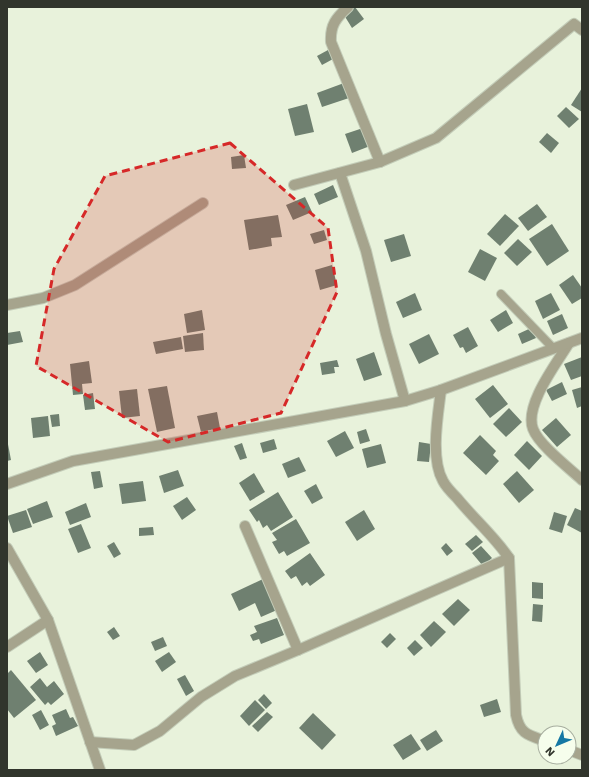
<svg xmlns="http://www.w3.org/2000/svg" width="589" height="777" font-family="'Work Sans',sans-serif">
<rect width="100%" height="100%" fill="#e8f2db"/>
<!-- building -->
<g fill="#6f8070">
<path d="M355 7 364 19 352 28 344 15Z"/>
<path d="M328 50 333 59 322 65 317 56Z"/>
<path d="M344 83 349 98 322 107 317 93Z"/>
<path d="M582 88V112L571 105Z"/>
<path d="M307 104 314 132 295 136 288 109Z"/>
<path d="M566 107 579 119 569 128 557 116Z"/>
<path d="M363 128 370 146 352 153 345 134Z"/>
<path d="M547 133 559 143 551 153 539 142Z"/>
<path d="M244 155 246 168 232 169 231 157Z"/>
<path d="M333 185 338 197 319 205 314 194Z"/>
<path d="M305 197 312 212 293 220 286 205Z"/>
<path d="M537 204 547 217 528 231 518 218Z"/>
<path d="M505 214 519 226 500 246 487 234Z"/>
<path d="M278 215 282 237 271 238 272 246 249 250 244 220Z"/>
<path d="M552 224 569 251 547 266 529 239Z"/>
<path d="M324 230 327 240 314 244 310 234Z"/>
<path d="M404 234 411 256 391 262 384 240Z"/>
<path d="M518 239 532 252 517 266 504 253Z"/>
<path d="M480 249 497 258 485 281 468 272Z"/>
<path d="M332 265 337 285 320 290 315 270Z"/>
<path d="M573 275 582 288V298L572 304 559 285Z"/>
<path d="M415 293 422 310 403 318 396 302Z"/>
<path d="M551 293 560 310 543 319 535 301Z"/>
<path d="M202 310 205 330 187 333 184 314Z"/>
<path d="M506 310 513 323 498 332 490 320Z"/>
<path d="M562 314 568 328 553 335 547 321Z"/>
<path d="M468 327 478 346 466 353 463 347 460 348 453 335Z"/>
<path d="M531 328 536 338 522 344 518 334Z"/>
<path d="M20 331 23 342 7 345V333Z"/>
<path d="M203 333 204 350 185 352 183 336Z"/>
<path d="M429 334 439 354 419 364 409 344Z"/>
<path d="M181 337 183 349 156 354 153 342Z"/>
<path d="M374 352 382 375 364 381 356 359Z"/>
<path d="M582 357V376L571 380 564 364Z"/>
<path d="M337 360 339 367H334L335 373 322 375 320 363Z"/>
<path d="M89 361 92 383 82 384 83 394 73 395 70 364Z"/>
<path d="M562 382 567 394 552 401 546 390Z"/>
<path d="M493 385 508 404 490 418 475 399Z"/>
<path d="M167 386 175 428 157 432 148 389Z"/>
<path d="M582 387V406L577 408 572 390Z"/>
<path d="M137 389 140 416 122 418 119 391Z"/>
<path d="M93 393 95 409 85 410 83 395Z"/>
<path d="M509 408 522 422 506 437 493 424Z"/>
<path d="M217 412 220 428 201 432 197 416Z"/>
<path d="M59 414 60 426 52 427 50 415Z"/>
<path d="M48 416 50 436 33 438 31 418Z"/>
<path d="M556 418 571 435 557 447 542 430Z"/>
<path d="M366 429 370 441 360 444 357 432Z"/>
<path d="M345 431 354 448 336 457 327 441Z"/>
<path d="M480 435 496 451 493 455 499 461 486 475 463 453Z"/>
<path d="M7 439 11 460 7 461Z"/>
<path d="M274 439 277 449 263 453 260 443Z"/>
<path d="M527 441 542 456 529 470 514 455Z"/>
<path d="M419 442 431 444 429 462 417 461Z"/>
<path d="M242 443 247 458 240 460 234 446Z"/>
<path d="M381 444 386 463 367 468 362 449Z"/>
<path d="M299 457 306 471 288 478 282 464Z"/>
<path d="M178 470 184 486 164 493 159 476Z"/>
<path d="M100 471 103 487 94 489 91 472Z"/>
<path d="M517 471 534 490 519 503 503 484Z"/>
<path d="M254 473 265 492 250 501 239 483Z"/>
<path d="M143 481 146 501 122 504 119 484Z"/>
<path d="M316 484 323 498 312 504 304 491Z"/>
<path d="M278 492 293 517 271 531 267 525 263 528 259 520 257 522 249 510Z"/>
<path d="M187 497 196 510 182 520 173 506Z"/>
<path d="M47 501 53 517 33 524 27 509Z"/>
<path d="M86 503 91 517 70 525 65 512Z"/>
<path d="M575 508 582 511V533L567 525Z"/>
<path d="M26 510 32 527 13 533 7 516Z"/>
<path d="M364 510 375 529 357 541 345 522Z"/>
<path d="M554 512 567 516 562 533 549 529Z"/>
<path d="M296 519 310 543 287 556 284 551 279 554 272 542 277 540 272 533Z"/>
<path d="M81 524 91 548 78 553 68 529Z"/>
<path d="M153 527 154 535 139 536V528Z"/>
<path d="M476 535 483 542 472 551 465 544Z"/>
<path d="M114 542 121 554 114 558 107 546Z"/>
<path d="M446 543 453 551 447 556 441 548Z"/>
<path d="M481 546 492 558 483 566 472 553Z"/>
<path d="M310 553 325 575 310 586 307 582 302 586 296 576 291 579 285 571Z"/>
<path d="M263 579 277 610 261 617 255 603 239 611 231 594Z"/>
<path d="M532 582 543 583V599L532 598Z"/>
<path d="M458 599 470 610 454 626 442 614Z"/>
<path d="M533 604 543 605 542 622 532 621Z"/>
<path d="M277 618 284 635 261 644 259 639 253 641 250 635 257 632 254 626Z"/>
<path d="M434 621 446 632 431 647 420 635Z"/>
<path d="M114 627 120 636 113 640 107 632Z"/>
<path d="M390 633 396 639 387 648 381 642Z"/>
<path d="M163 637 167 646 155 651 151 642Z"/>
<path d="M415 640 423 648 414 656 407 648Z"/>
<path d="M40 652 48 665 36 673 27 661Z"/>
<path d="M169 652 176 662 162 672 155 661Z"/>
<path d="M11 670 36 700 14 718 7 709V674Z"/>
<path d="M185 675 194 691 186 696 177 679Z"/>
<path d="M40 678 47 687 54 681 64 694 51 705 48 702 45 705 30 687Z"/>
<path d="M264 694 272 703 266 709 258 700Z"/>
<path d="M497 699 501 712 484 717 480 705Z"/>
<path d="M255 700 265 710 249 726 240 716Z"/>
<path d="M66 709 70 718 73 717 78 726 56 736 52 726 56 724 52 715Z"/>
<path d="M41 710 49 725 40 730 32 715Z"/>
<path d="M267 712 273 717 258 732 252 726Z"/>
<path d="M313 713 336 735 322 750 299 728Z"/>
<path d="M436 730 443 741 427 751 420 740Z"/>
<path d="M411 734 421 749 403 760 393 745Z"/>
</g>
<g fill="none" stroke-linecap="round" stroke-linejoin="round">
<defs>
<path id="lane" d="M501 294 553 348"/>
<g id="street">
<path d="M348 7C336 18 330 25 331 42L380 162"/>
<path d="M340 173 366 251 386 334 405 401"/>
<path d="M294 185 380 162 436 138 574 24 582 30"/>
<path d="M7 305 43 298 75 285 203 203"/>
<path d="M569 343C557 363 524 405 533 429 539 445 569 468 582 480"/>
<path d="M441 390C438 415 430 458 443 481 446 487 452 493 457 498 474 519 494 536 509 558L516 715C520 734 528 735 545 741"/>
<path d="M7 484 73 461 405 401 441 390 582 338"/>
<path d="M245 526 298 650"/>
<path d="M7 548 48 620 100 770"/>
<path d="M7 647 48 620"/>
<path d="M90 742 134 745 160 731 201 697 235 676 298 650 509 558"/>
<path d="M569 750 582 755"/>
</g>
</defs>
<!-- lane casing -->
<use href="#lane" stroke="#c3ccb8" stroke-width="10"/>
<!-- street casing -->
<use href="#street" stroke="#c3ccb8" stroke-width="12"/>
<!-- lane -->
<use href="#lane" stroke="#a6a48d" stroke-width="8"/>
<!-- street -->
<use href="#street" stroke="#a6a48d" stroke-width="10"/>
</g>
<!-- marked area -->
<path fill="#d62828" fill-opacity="0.2" stroke="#d62828" stroke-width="3" stroke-dasharray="8 5" stroke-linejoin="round" d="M230 143 328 228 337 292 281 413 168 442 36 366 54 269 105 176Z"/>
<!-- border -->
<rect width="589" height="777" fill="none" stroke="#31352c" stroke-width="16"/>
<!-- north arrow -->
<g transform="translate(557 745) rotate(226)"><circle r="19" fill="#f6feec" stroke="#a7ae9f"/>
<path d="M0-3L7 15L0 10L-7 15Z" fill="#1578a4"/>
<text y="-6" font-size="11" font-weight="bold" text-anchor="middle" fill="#31352c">N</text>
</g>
</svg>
